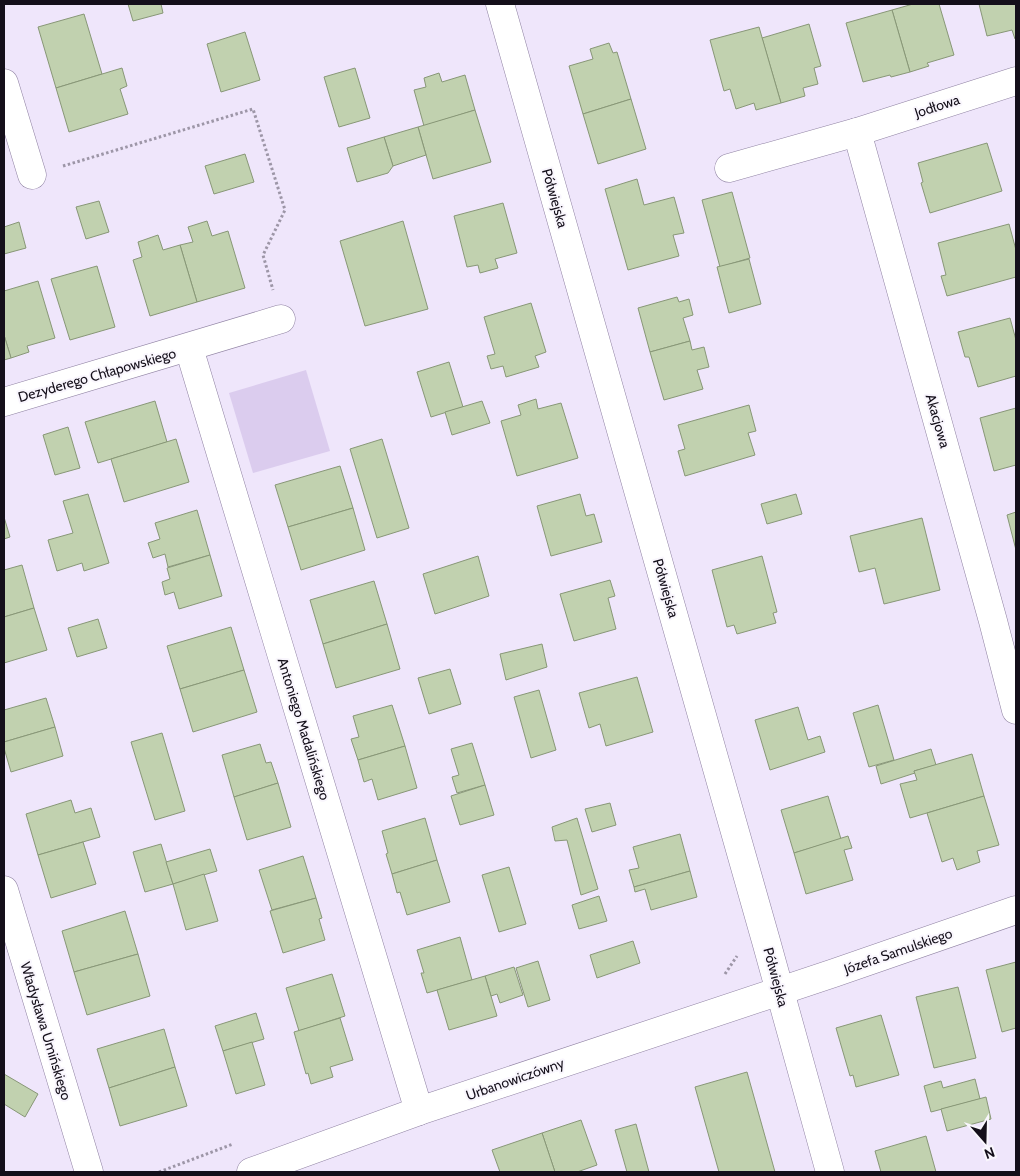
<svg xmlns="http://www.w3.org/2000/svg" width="1020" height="1176" font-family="Cabin,sans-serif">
<rect width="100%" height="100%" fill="#efe6fb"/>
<!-- green -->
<path fill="#dbccee" d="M306 370 330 451 253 473 229 393Z"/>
<!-- building -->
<g fill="#c1d1af" stroke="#889777">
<path d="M128 4H161L163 13 133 21Z"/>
<path d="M913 4H939L954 55 927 63 929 66 910 72 892 10Z"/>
<path d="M979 4H1016V38L1015 39 1012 30 987 36Z"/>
<path d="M892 10 910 72 891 77 890 75 863 82 846 23Z"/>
<path d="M84 14 102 74 56 88 38 27Z"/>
<path d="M809 24 821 66 814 68 818 84 803 88 805 96 781 103 762 38Z"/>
<path d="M759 27 781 103 756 110 754 103 736 109 730 89 724 91 710 40Z"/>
<path d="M245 32 260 80 221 92 207 44Z"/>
<path d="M609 43 613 53 617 52 631 99 583 114 569 66 593 59 590 49Z"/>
<path d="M122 68 127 86 120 89 128 114 69 132 56 88Z"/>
<path d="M355 68 370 118 339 127 324 77Z"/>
<path d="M439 73 442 82 465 75 475 110 424 126 414 90 426 87 424 78Z"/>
<path d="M631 99 646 149 598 164 583 114Z"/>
<path d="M475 110 491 162 433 179 418 127Z"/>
<path d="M418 127 426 155 393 166 384 137Z"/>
<path d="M384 137 393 166 388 173 357 182 347 148Z"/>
<path d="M987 143 1002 191 930 213 921 183 923 182 918 163Z"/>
<path d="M245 154 254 182 214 194 205 166Z"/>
<path d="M637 179 644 205 674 197 684 233 673 235 679 256 628 270 605 189Z"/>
<path d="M732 192 750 258 720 267 702 200Z"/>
<path d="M99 201 109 232 86 239 76 207Z"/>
<path d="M503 203 517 253 495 259 498 268 480 273 478 265 467 267 454 216Z"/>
<path d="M207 221 212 236 228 231 245 288 197 302 180 245 193 242 188 227Z"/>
<path d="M403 221 428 309 365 326 340 241Z"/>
<path d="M19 222 26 248 4 254V227Z"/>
<path d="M1009 224 1016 250V277L947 296 941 276 946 275 938 243Z"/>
<path d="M158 235 163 250 180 245 197 302 150 316 133 260 142 257 138 242Z"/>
<path d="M749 259 761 304 729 313 717 267Z"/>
<path d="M97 266 115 327 70 340 51 279Z"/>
<path d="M38 281 55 338 27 346 29 352 11 358 4 335V291Z"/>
<path d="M677 297 679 302 689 299 693 315 683 318 690 341 650 352 638 308Z"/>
<path d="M531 303 546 352 535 356 539 367 506 377 503 366 491 369 487 356 495 354 484 317Z"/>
<path d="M1010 318 1016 340V376L978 387 969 357H965L958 332Z"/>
<path d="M4 335 11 358 4 360Z"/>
<path d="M690 341 692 350 704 347 709 367 697 370 703 389 664 400 650 352Z"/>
<path d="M449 362 463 407 431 417 417 372Z"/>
<path d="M536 399 538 409 561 403 578 458 517 476 501 421 521 415 518 405Z"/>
<path d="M155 401 167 442 98 463 85 422Z"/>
<path d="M482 401 490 423 452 435 445 412Z"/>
<path d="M749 405 756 431 748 433 755 455 685 476 678 451 685 449 678 425Z"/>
<path d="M1016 408V465L994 471 980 418Z"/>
<path d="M68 427 80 468 55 475 43 435Z"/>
<path d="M176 439 189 482 124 502 111 459Z"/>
<path d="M382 439 409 528 377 538 350 449Z"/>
<path d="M340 466 353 508 288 527 275 485Z"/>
<path d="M88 494 109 563 84 571 82 563 57 571 48 540 73 533 63 501Z"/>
<path d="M580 494 586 516 594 514 602 542 551 556 537 506Z"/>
<path d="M796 494 802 514 767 524 761 504Z"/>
<path d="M353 508 365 550 301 570 288 527Z"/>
<path d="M197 510 210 555 168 567 165 554 153 558 148 543 160 539 155 523Z"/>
<path d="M1016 512V550L1007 515Z"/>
<path d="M4 517 10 537 4 539Z"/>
<path d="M922 518 940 590 884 604 875 568 859 572 850 536Z"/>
<path d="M210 555 222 596 179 609 174 592 165 595 162 582 170 579 167 568Z"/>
<path d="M478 556 489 596 435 614 423 574Z"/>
<path d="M762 556 777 612 773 613 776 623 737 634 734 625 727 627 712 570Z"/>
<path d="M22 565 34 608 4 617V570Z"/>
<path d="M610 580 615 596 608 598 616 629 574 641 560 594Z"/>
<path d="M374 581 387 624 323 644 310 600Z"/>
<path d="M34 608 47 650 4 663V617Z"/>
<path d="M98 619 107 648 77 657 68 628Z"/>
<path d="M387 624 400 669 336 688 323 644Z"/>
<path d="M231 627 244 670 180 689 167 646Z"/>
<path d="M542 644 547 667 506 680 500 654Z"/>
<path d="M450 669 461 704 429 714 418 678Z"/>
<path d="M244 670 257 712 193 732 180 689Z"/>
<path d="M637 677 653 732 606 746 600 724 589 728 579 693Z"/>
<path d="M539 690 556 750 531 758 514 697Z"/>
<path d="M46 698 55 727 4 742V710Z"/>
<path d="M392 705 405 746 358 760 351 739 359 737 353 716Z"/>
<path d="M878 705 894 760 869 767 853 713Z"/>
<path d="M798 707 808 740 820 736 825 752 770 770 755 720Z"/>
<path d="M55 727 63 756 11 772 4 748V742Z"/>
<path d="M162 733 185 811 155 820 131 742Z"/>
<path d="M472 743 485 785 457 793 452 777 459 775 451 749Z"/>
<path d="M260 744 266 763 271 762 278 783 234 797 222 755Z"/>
<path d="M405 746 417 788 378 800 372 779 364 782 358 760Z"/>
<path d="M931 749 936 765 914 771 915 773 881 784 876 766Z"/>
<path d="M972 754 984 796 910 818 900 784 917 780 914 771Z"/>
<path d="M278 783 291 827 247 840 234 797Z"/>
<path d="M485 785 494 815 460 825 451 796Z"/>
<path d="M828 796 841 839 794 853 781 810Z"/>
<path d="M984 796 999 845 977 851 980 862 957 870 953 858 942 862 927 813Z"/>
<path d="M71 800 75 813 91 808 100 837 38 855 26 814Z"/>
<path d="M610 803 616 825 592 832 585 809Z"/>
<path d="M425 818 437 860 392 874 386 854 388 853 382 831Z"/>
<path d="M577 818 598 889 581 895 567 840 555 841 552 827Z"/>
<path d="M680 834 690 871 634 887 629 870 639 868 633 847Z"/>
<path d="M848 836 852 848 844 850 853 880 806 894 794 853Z"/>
<path d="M83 842 96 884 51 898 38 855Z"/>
<path d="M161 844 173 884 145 892 133 852Z"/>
<path d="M210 849 217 871 173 884 166 862Z"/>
<path d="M303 856 316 898 272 910 259 870Z"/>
<path d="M437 860 450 902 407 915 400 892 397 893 392 874Z"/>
<path d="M509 867 526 924 499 932 482 875Z"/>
<path d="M690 871 697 897 651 910 645 889 635 892 634 887Z"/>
<path d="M204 874 218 921 186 930 173 884Z"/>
<path d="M599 896 607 921 579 929 572 905Z"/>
<path d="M316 898 322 918 319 919 325 940 283 953 270 911Z"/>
<path d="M125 911 138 954 74 972 62 931Z"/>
<path d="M460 937 472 980 427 993 421 973H424L417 950Z"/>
<path d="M633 941 640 963 597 978 590 955Z"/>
<path d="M138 954 150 996 87 1015 74 972Z"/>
<path d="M538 961 550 1000 528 1007 516 968Z"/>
<path d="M1016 962V1028L1002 1032 986 970Z"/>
<path d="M514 967 523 995 500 1003 497 994 491 996 485 976Z"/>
<path d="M332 974 345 1016 299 1031 286 988Z"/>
<path d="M485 976 497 1016 449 1030 437 990Z"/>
<path d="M958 987 976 1058 934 1068 916 997Z"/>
<path d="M256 1013 264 1039 223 1051 215 1026Z"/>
<path d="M881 1015 899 1075 856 1087 853 1075 850 1076 836 1028Z"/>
<path d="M340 1018 353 1060 330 1067 333 1077 311 1084 308 1073 306 1074 294 1032Z"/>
<path d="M164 1029 175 1067 109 1088 97 1049Z"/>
<path d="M252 1042 265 1085 236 1094 223 1051Z"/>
<path d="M175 1067 187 1106 120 1126 109 1088Z"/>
<path d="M747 1072 775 1172H719L695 1087Z"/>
<path d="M4 1074 38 1094 25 1117 4 1104Z"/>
<path d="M975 1079 980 1099 931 1112 924 1086 941 1081 943 1088Z"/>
<path d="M986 1097 991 1119 947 1131 941 1109Z"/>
<path d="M581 1120 597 1165 577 1172H555L542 1133Z"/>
<path d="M636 1124 649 1172H627L615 1130Z"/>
<path d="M542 1133 555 1172H500L492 1150Z"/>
<path d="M926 1136 936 1172H881L875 1151Z"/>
</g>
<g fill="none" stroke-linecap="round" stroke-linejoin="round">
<defs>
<g id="minor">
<path d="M500 4 766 941 830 1172"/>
<path d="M4 83 32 175"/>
<path d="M857 132 993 621 1016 710"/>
<path d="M729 168 857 132 1016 81"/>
<path d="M189 348 419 1111"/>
<path d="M4 402 281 319"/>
<path d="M4 890 89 1172"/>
<path d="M251 1172 419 1111 834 973 1016 910"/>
</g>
</defs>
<!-- minor casing -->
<use href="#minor" stroke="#9083a3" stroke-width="29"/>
<!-- path -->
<g stroke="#9d96a7" stroke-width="3" stroke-dasharray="2.5 2.5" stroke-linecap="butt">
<path d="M63 166 253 109 285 210 263 255 273 290"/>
<path d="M725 974 737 956"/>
<path d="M159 1172 233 1144"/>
</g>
<!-- minor -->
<use href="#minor" stroke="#fff" stroke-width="28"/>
</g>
<g text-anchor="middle" stroke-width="4" stroke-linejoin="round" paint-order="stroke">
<!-- street labels -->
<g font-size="14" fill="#140f1a" stroke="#f9f6fd">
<text transform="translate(937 106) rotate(-18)" y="5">Jodłowa</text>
<text transform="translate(555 198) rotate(74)" y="5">Półwiejska</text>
<text transform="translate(97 375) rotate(-16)" y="5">Dezyderego Chłapowskiego</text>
<text transform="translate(938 421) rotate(74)" y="5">Akacjowa</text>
<text transform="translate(666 588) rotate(74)" y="5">Półwiejska</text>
<text transform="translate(304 729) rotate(73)" y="5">Antoniego Madalińskiego</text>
<text transform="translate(898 951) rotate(-19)" y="5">Józefa Samulskiego</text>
<text transform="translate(776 977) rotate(75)" y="5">Półwiejska</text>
<text transform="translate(46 1031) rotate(73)" y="5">Władysława Umińskiego</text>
<text transform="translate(515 1079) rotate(-19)" y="5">Urbanowiczówny</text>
</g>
</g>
<!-- border -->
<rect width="1020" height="1176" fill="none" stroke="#140f1a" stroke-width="10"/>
<!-- north arrow -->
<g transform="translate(985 1141) rotate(160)" stroke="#f9f6fd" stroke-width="4" paint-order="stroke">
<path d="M0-4L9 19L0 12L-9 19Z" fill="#140f1a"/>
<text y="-8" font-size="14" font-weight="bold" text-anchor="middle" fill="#140f1a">N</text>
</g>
</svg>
